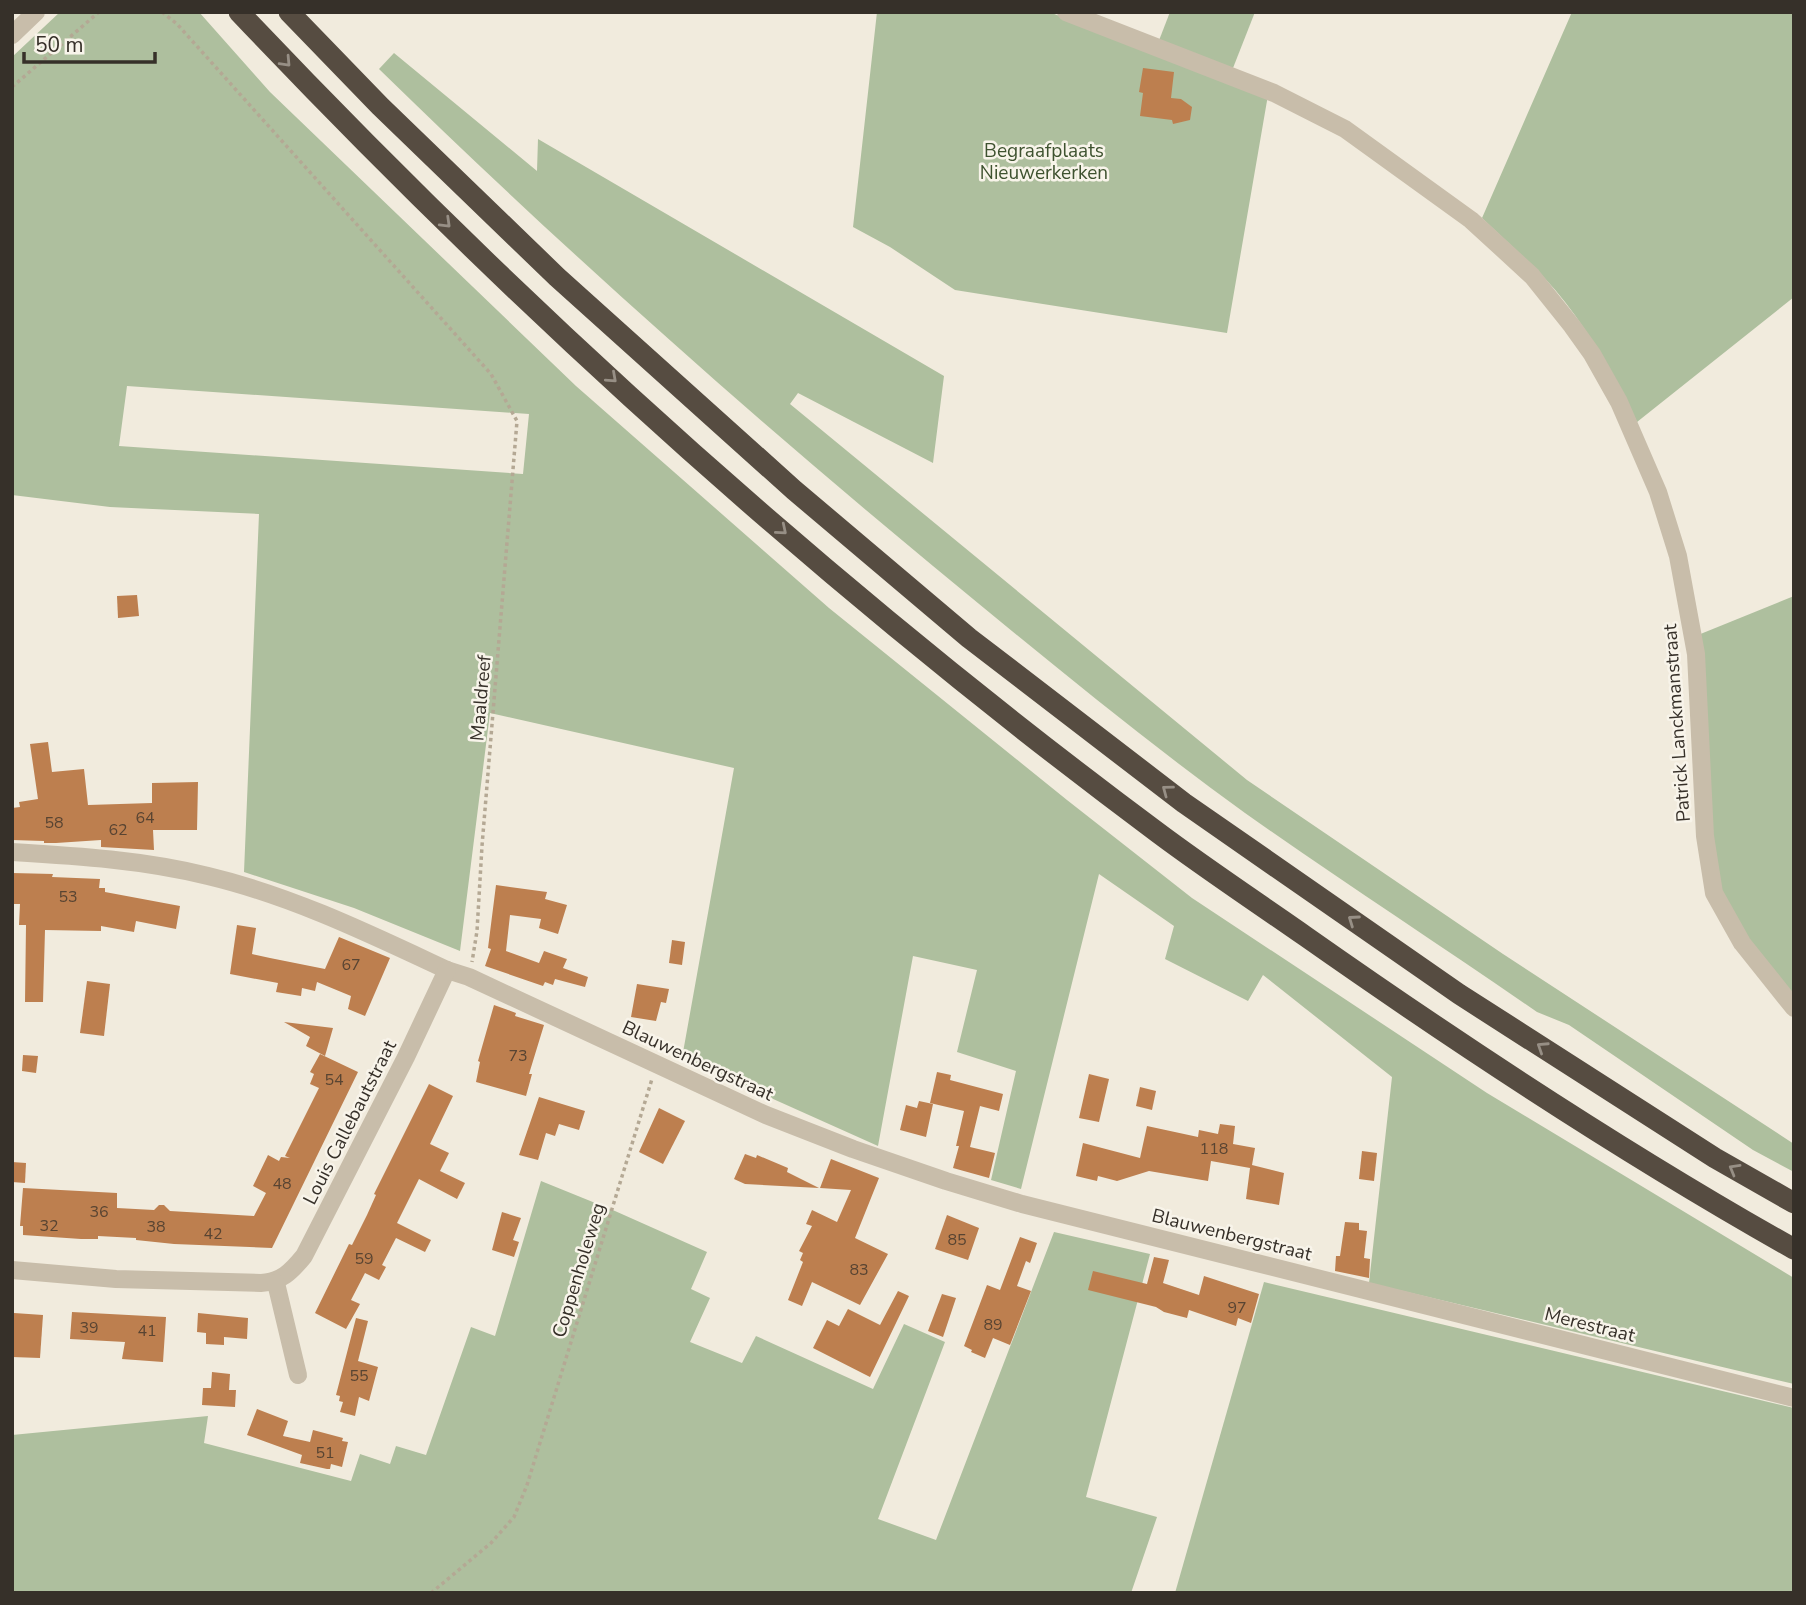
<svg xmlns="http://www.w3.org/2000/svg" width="1806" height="1605" font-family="'Nunito Sans',sans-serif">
<rect width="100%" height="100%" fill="#f1ebdd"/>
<!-- green -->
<g fill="#aebf9e" fill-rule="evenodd">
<path d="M60 12H199L270 92 576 386 829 608 1067 800 1192 898 1487 1093 1794 1278V1384L1369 1283 1392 1077 1263 975 1248 1001 1165 959 1174 926 1099 874 1021 1189 991 1180 1016 1071 957 1052 977 970 913 956 878 1146 682 1058 734 768 490 713 460 951 354 908 244 872 259 514 110 507 12 495V57ZM127 386 529 414 523 474 119 446Z"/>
<path d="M877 12H1049L1268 95 1227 333 955 290 890 247 853 227Z"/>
<path d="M1170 12H1255L1233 68 1158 43Z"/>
<path d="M1572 12H1794V297L1637 422C1615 381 1594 339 1565 302 1541 271 1510 245 1482 218Z"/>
<path d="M394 53 537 171 538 139 944 376 933 463 798 393 790 404 1247 780 1503 954 1794 1144V1172L1753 1150 1569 1025 1537 1012C1440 945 1341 881 1245 813 1137 735 1035 650 933 566 742 408 556 242 379 69Z"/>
<path d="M1794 596V998L1749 942 1716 883 1698 635Z"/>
<path d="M541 1181 615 1211 707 1252 691 1289 710 1298 690 1342 742 1363 756 1336 873 1389 904 1324 945 1342 878 1519 936 1540 1054 1232 1150 1254 1086 1497 1157 1517 1131 1593H12V1435L208 1416 204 1443 351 1481 360 1454 390 1464 396 1446 426 1455 471 1327 495 1336Z"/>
<path d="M1264 1282 1794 1408V1593H1175Z"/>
</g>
<!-- building -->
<g fill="#bd7f4f">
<path d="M1143 68 1174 72 1171 98 1181 99 1192 107 1190 120 1173 124 1172 120 1140 116 1143 93 1139 92Z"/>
<path d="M137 595 139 616 118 618 117 596Z"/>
<path d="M48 742 52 772 84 769 88 805 152 803V783L198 782 197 830H153L154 850 101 847V840L56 843H44V841L12 840V808L20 807 19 802 38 799 30 744Z"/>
<path d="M12 873 53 874 52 877 100 879 99 888H105V892L180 906 176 929 136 921 134 932 101 926V931L45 930 43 1002H25L26 925H19L20 904H12Z"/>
<path d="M496 885 547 892 545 899 567 905 558 934 539 928 541 919 510 915 506 951 539 963 544 951 567 959 563 968 588 977 585 987 555 979 553 985 545 982 543 986 485 966 491 949 488 948Z"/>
<path d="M237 925 256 928 252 954 270 958 325 969 339 937 390 958 365 1016 348 1009 351 996 317 982 315 991 302 988 301 996 276 992 278 983 230 974Z"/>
<path d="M672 940 685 942 682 965 669 963Z"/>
<path d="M87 981 110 984 104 1036 80 1033Z"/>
<path d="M637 984 669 989 666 1003 661 1002 656 1021 631 1017Z"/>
<path d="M494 1005 516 1013 515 1016 544 1025 529 1074H532L526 1096 476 1082 480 1062 478 1061Z"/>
<path d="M284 1022 333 1028 325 1056 306 1046 310 1037Z"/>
<path d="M320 1054 358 1072 272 1248 174 1244 136 1240V1238L98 1236V1239H81L23 1235V1226H20L23 1188 117 1193V1208L154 1210 159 1205H164L170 1211 254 1216 266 1193 253 1186 268 1155 279 1161 281 1157 290 1158 285 1156 319 1088 310 1084 314 1074 310 1072Z"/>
<path d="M23 1055 38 1056 36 1073 22 1071Z"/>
<path d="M937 1072 951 1075 950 1080 1003 1094 999 1111 980 1106 970 1147 995 1153 989 1178 953 1168 959 1146H956L964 1111 930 1103Z"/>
<path d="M1089 1074 1109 1079 1099 1122 1079 1118Z"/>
<path d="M429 1084 453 1096 430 1144 449 1153 440 1171 465 1183 457 1199 419 1179 397 1223 431 1240 425 1252 396 1238 382 1265 386 1267 379 1280 365 1273 351 1300 360 1304 346 1329 315 1313 349 1244 352 1245 367 1215 376 1195 374 1194Z"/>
<path d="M1140 1087 1156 1091 1152 1110 1136 1106Z"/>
<path d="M539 1097 585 1111 579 1130 559 1124 555 1136 546 1133 538 1160 519 1155Z"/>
<path d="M919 1101 933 1104 926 1137 900 1130 906 1105 917 1108Z"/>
<path d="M659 1108 685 1121 663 1164 639 1152Z"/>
<path d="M1220 1124 1235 1126 1233 1144 1255 1148 1252 1165 1284 1173 1279 1205 1246 1199 1250 1168 1211 1161 1208 1181 1149 1171 1117 1181 1098 1176 1097 1181 1076 1176 1083 1143 1140 1158 1147 1126 1198 1137 1199 1130 1218 1134Z"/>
<path d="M1362 1151 1377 1153 1374 1181 1359 1179Z"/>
<path d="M745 1154 756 1158 757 1155 788 1168 787 1172 819 1188 745 1184 734 1179Z"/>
<path d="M831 1159 879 1178 855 1238 888 1254 860 1305 812 1282 802 1306 788 1300 803 1262 800 1260 803 1253 799 1251 812 1226 806 1224 812 1210 837 1222 851 1190 820 1188Z"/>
<path d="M12 1162 26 1163 25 1183 12 1182Z"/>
<path d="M502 1212 521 1218 513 1240 519 1242 514 1257 492 1250Z"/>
<path d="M947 1215 979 1228 968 1260 935 1249Z"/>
<path d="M1345 1222 1359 1223V1230L1367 1231 1364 1258 1370 1259 1369 1278 1335 1271 1336 1256H1340Z"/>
<path d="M1020 1237 1037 1243 1030 1263 1026 1261 1017 1286 1031 1291 1010 1345 993 1338 985 1358 971 1352 972 1350 964 1346 987 1285 1000 1290Z"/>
<path d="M1154 1257 1169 1260 1163 1283 1199 1295 1204 1276 1259 1294 1251 1323 1238 1318 1236 1326 1189 1310 1187 1318 1164 1312 1156 1307 1088 1290 1093 1271 1147 1284Z"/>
<path d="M898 1291 909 1296 870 1377 813 1348 827 1320 839 1326 848 1309 880 1325Z"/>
<path d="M942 1294 956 1298 943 1337 928 1331Z"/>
<path d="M72 1312 166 1317 163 1362 122 1359 125 1342 70 1339Z"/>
<path d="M14 1313 43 1315 40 1358 12 1357Z"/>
<path d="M198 1313 248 1318 247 1339 224 1337V1345L206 1344V1333L197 1332Z"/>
<path d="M356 1318 368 1321 358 1361 378 1367 369 1401 359 1397 355 1416 340 1412 343 1402 339 1401 340 1396 336 1395Z"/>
<path d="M212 1372 230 1374 229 1390H236L235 1407 202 1405 203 1388H211Z"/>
<path d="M257 1409 288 1421 283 1436 310 1442 313 1430 343 1438 342 1441 348 1442 342 1467 331 1464 330 1469H327L300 1463 302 1455 247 1435Z"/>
</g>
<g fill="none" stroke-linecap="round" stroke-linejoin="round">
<!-- path -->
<g stroke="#b4a894" stroke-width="3.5" stroke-dasharray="3.5 3.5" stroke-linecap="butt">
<path d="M162 12 177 24 491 374 517 421 482 846 477 931 472 962"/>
<path d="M12 87 99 12"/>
<path d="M431 1593 491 1543 514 1517 527 1485 652 1079"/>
</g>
<!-- minor -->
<g stroke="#c8bdaa" stroke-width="18">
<path d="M1066 12 1274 93 1345 129 1471 220 1532 276 1572 326 1592 354 1619 402 1658 492 1678 556 1696 654 1705 836 1714 893 1742 943 1794 1008"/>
<path d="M12 35 36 12"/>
<path d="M12 852C78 856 144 860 208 876 292 896 370 934 447 970L469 977 766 1115 853 1149 946 1181 1022 1204 1794 1398"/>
<path d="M12 1270 116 1279 261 1283C281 1282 291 1272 304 1256L406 1057 447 970"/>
<path d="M276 1283 298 1375"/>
</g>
<!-- highway -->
<g stroke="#564c41" stroke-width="21">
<path d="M239 12C521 310 828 587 1157 832 1205 868 1255 901 1305 936 1463 1047 1625 1154 1794 1249"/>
<path d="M289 12 380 106 557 277 794 490 969 638 1184 803 1459 994 1715 1158 1794 1203"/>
</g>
</g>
<!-- one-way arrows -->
<defs><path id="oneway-chevron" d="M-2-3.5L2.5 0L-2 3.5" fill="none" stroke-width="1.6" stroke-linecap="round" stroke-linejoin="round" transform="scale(1.75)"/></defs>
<g stroke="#978f85">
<use href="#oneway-chevron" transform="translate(286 62) rotate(47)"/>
<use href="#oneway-chevron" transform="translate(446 223) rotate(44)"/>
<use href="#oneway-chevron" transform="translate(612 378) rotate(42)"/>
<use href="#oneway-chevron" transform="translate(782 530) rotate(40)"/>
<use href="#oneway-chevron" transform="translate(1167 790) rotate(-143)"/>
<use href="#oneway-chevron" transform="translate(1353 920) rotate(-145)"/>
<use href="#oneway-chevron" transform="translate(1542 1047) rotate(-147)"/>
<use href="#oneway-chevron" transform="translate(1734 1169) rotate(-150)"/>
</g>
<g text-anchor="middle" stroke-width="5" stroke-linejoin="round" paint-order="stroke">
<!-- number labels -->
<g font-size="16" fill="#584432">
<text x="145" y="823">64</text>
<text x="54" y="828">58</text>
<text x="118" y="835">62</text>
<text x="68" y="902">53</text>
<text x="351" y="970">67</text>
<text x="518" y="1061">73</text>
<text x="334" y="1085">54</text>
<text x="1214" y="1154">118</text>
<text x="282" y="1189">48</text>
<text x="99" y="1217">36</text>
<text x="49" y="1231">32</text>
<text x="156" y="1232">38</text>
<text x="213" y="1239">42</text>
<text x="957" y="1245">85</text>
<text x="364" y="1264">59</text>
<text x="859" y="1275">83</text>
<text x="1237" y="1313">97</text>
<text x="993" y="1330">89</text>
<text x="89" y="1333">39</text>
<text x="147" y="1336">41</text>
<text x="359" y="1381">55</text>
<text x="325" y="1458">51</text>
</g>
<!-- park labels -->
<g font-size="19" fill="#3e522f" stroke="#f8f4ea">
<text x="1044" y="157">Begraafplaats<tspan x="1044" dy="22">Nieuwerkerken</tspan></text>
</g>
<!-- street labels -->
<g font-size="19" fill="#363029" stroke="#f8f4ea">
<text transform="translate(480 698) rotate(-85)" y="7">Maaldreef</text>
<text transform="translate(1676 723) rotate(-94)" y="7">Patrick Lanckmanstraat</text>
<text transform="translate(698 1060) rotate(25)" y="7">Blauwenbergstraat</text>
<text transform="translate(349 1122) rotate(-63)" y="7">Louis Callebautstraat</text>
<text transform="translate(1232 1234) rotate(14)" y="7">Blauwenbergstraat</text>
<text transform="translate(578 1270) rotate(-73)" y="7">Coppenholeweg</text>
<text transform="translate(1590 1324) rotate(14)" y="7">Merestraat</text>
</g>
</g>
<!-- border -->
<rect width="1806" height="1605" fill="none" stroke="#363029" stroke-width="28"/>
<!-- scale -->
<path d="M24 52v10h131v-10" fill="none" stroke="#363029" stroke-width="3.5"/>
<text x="35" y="52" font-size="21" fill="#363029" stroke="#f8f4ea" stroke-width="5" paint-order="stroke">50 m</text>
</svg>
